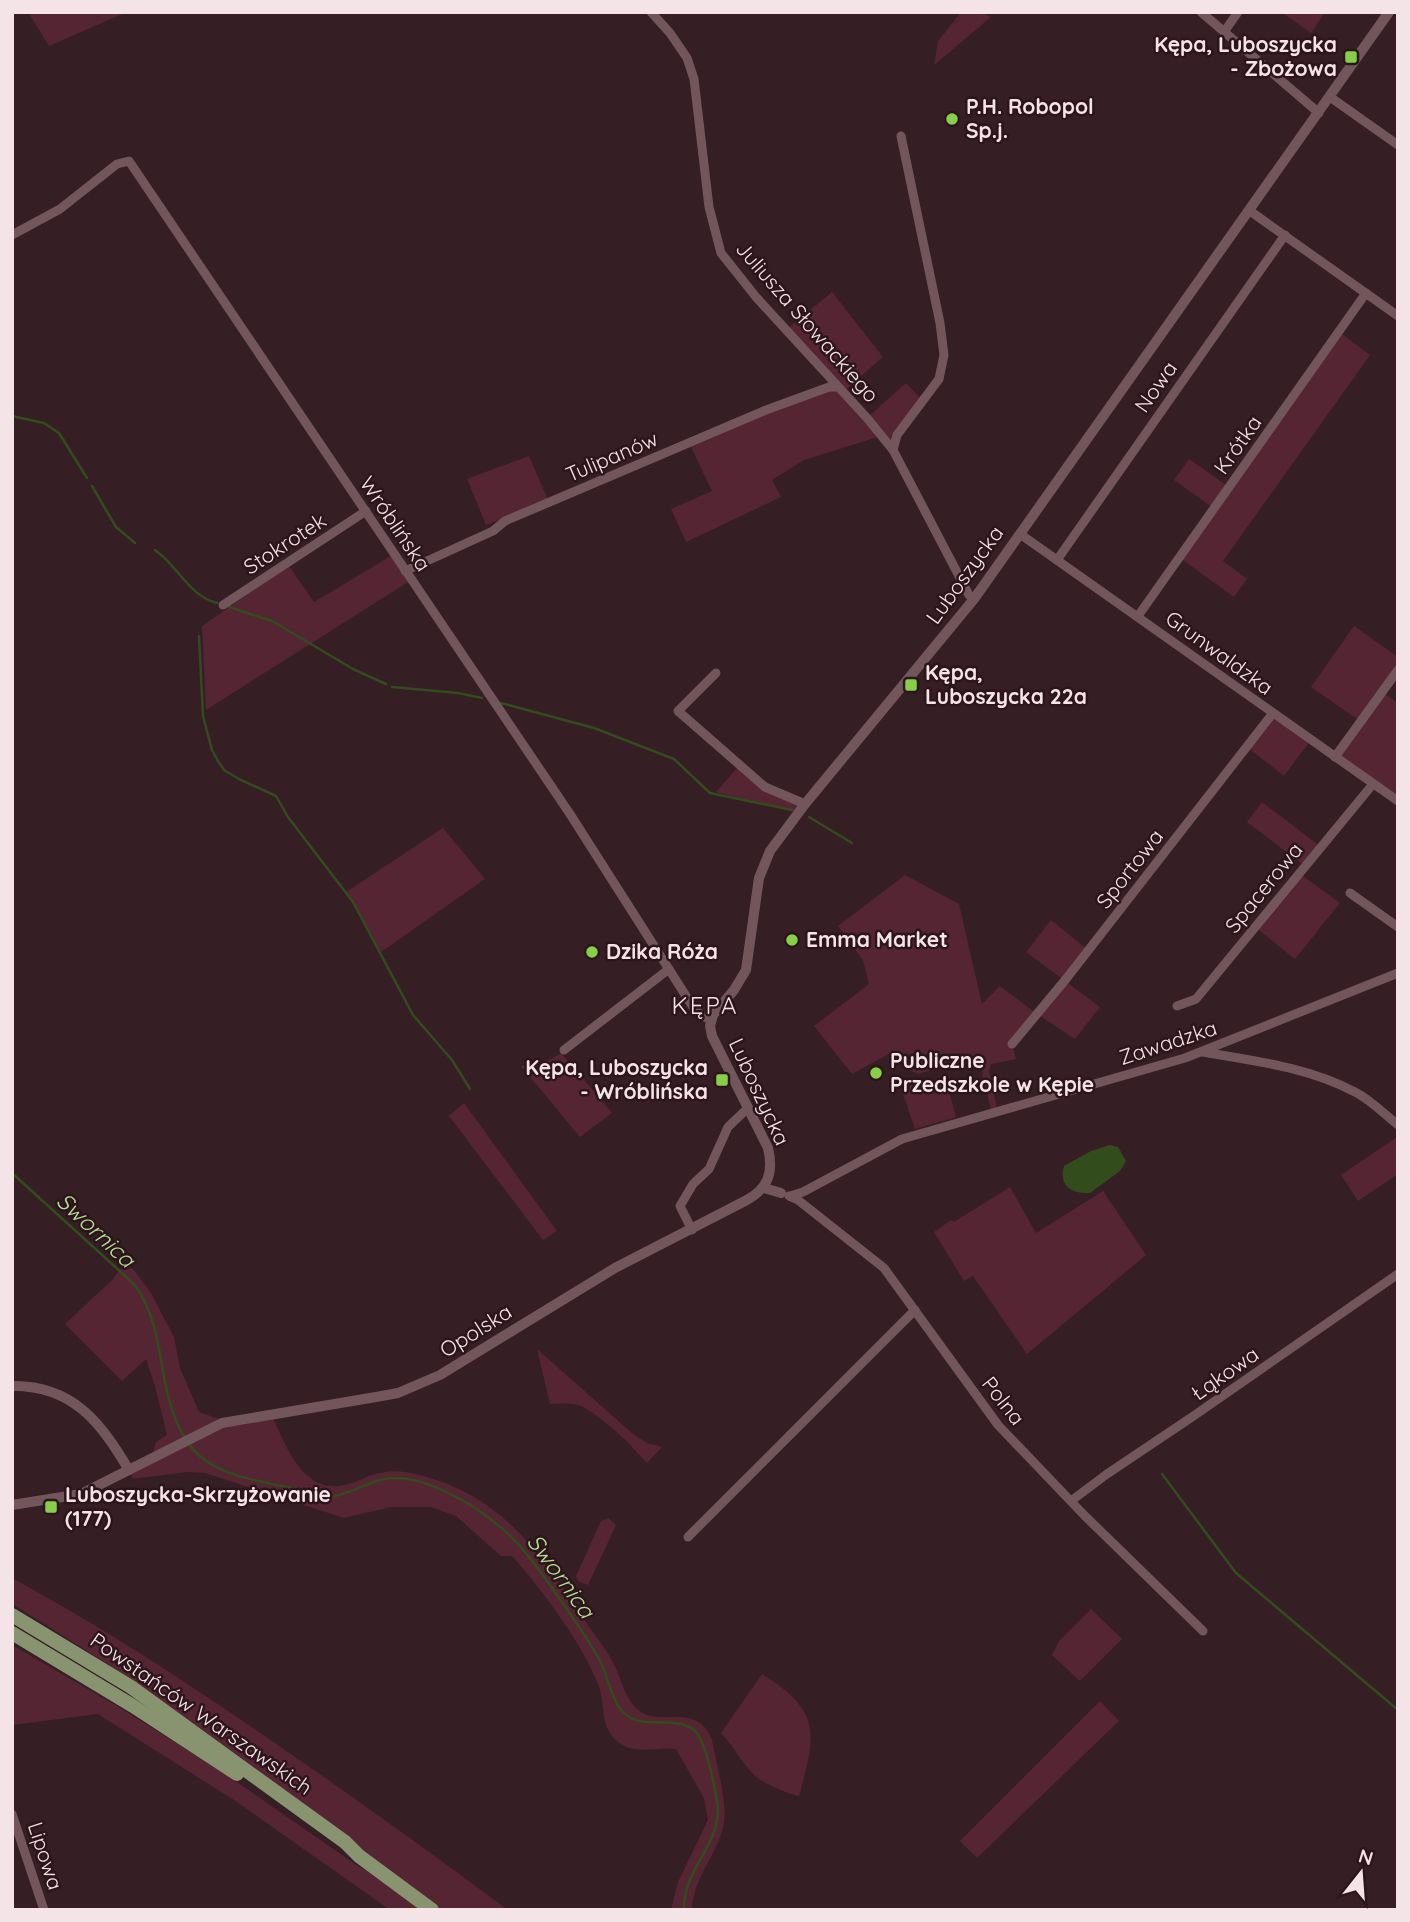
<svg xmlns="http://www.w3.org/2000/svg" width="1410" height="1922" font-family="Quicksand,sans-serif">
<rect width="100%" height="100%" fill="#361e25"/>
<!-- green -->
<g fill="#552533">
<path d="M28 12H127L49 46Z"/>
<path d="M956 12H980L991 17 934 65 938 41 959 15Z"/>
<path d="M1285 12H1325L1311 33 1284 14Z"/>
<path d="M832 292 883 357 843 392 867 418 906 383 923 401 892 444 881 436 804 460 772 480 781 497 686 542 671 509 712 491 691 447 758 418 766 410 837 387 786 330Z"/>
<path d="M1339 332 1370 355 1223 561 1247 579 1234 597 1180 558 1212 507 1174 480 1189 459 1229 487Z"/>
<path d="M529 456 548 500 486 525 467 479Z"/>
<path d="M391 556 408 582 206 710 202 626 289 566 314 602Z"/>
<path d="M1354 626 1398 657V664L1379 690 1398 703V801L1335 757 1360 721 1311 687Z"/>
<path d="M1273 713 1311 740 1284 776 1247 747Z"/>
<path d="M740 765 765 787 805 804 798 813 716 792Z"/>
<path d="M1262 802 1321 847 1305 866 1247 822Z"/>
<path d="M443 828 485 879 381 952 346 892Z"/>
<path d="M1299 873 1340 903 1295 959 1255 927Z"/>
<path d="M905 875 959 904 982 1004 1000 986 1037 1014 1064 980 1026 952 1051 920 1088 950 1065 981 1100 1007 1075 1039 1037 1014 1012 1044 1016 1059 991 1064 989 1071 998 1113 992 1114 982 1073 986 1062 984 1055 918 1074 904 1068 894 1051 852 1074 814 1026 869 984 863 960 838 926Z"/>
<path d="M561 1053 612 1113 580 1137 521 1066 551 1059Z"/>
<path d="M945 1077 956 1117 915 1129 901 1088Z"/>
<path d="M464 1103 557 1231 543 1240 449 1116Z"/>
<path d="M1397 1137 1398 1174 1358 1201 1341 1175Z"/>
<path d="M1010 1187 1036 1233 1103 1191 1146 1255 1027 1354 973 1276 964 1281 934 1232 951 1220 954 1222Z"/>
<path d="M124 1265 133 1269 151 1293 174 1337 180 1368 199 1412 228 1422 271 1414C285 1443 300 1490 339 1486 355 1484 369 1474 385 1472 404 1469 424 1476 442 1482 507 1505 546 1560 581 1615 592 1632 605 1647 614 1664 621 1678 624 1696 635 1707 657 1731 696 1699 712 1740 716 1763 729 1806 723 1828 715 1857 693 1879 692 1910H671L678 1882 708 1820 704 1798 676 1749C655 1746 637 1756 618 1742 599 1726 606 1707 599 1687 585 1647 541 1588 512 1556H501L456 1516 431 1507H391L344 1518 205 1473 187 1472 133 1479 129 1470 151 1459 156 1442 167 1435 155 1386 146 1359 122 1381 65 1324 111 1281Z"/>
<path d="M537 1349 633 1434 647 1443 662 1447 647 1463C629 1443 607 1420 583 1407 574 1402 561 1404 550 1404Z"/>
<path d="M608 1518 616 1525 588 1585 578 1581 576 1576 601 1521Z"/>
<path d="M12 1578C97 1624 177 1676 256 1730 341 1788 425 1848 508 1910H390L237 1802 98 1714 12 1725V1645L117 1706 218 1769 358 1866 409 1893C372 1863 336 1831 298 1801 206 1730 111 1664 12 1604Z"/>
<path d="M1091 1609 1122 1639 1080 1681 1052 1655 1059 1641Z"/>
<path d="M762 1674C822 1711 816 1734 799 1796 789 1795 760 1782 753 1774 742 1762 733 1746 721 1733Z"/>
<path d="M1100 1701 1119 1721 977 1858 960 1841Z"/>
</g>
<!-- water -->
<path fill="#324c1c" d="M1110 1145 1118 1147 1126 1161 1120 1171 1090 1193C1072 1194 1058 1186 1064 1166L1091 1151Z"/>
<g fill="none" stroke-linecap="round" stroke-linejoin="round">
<!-- stream -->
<g stroke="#324c1c" stroke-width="2.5">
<path d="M12 416 44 423 59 433 87 478"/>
<path d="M92 486 116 527 135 543"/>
<path d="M155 550C178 566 189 596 217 603"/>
<path d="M229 607 272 621 353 669 386 684"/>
<path d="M199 636 203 716 212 750 218 761 224 770 239 779 276 796 288 817 353 902 413 1015 452 1060 470 1089"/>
<path d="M392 687 458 693 482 698"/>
<path d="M501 703 594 728 674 759 710 793 792 810"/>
<path d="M809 817 852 843"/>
<path d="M12 1173 134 1284C168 1329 155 1390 185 1438"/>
<path d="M188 1443C212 1477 260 1481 298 1489 309 1491 323 1497 334 1496 348 1494 362 1486 374 1482 403 1471 434 1485 460 1499 511 1527 534 1561 566 1608 578 1625 590 1642 600 1661 608 1676 610 1696 621 1710 640 1733 676 1713 695 1731 706 1742 714 1784 717 1801 724 1843 682 1869 684 1910"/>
<path d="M1162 1474 1236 1573 1398 1710"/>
</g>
<!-- minor -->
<g stroke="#72565c" stroke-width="9">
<path d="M651 12 670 33 687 58 694 79 709 207 721 253 756 297 867 418 893 450 969 595 974 599"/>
<path d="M1201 12 1319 113"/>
<path d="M1224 32 1238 12"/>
<path d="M1330 97 1398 145"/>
<path d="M1250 211 1398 316"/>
<path d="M12 235 60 209 117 164 129 161 570 814 693 1007 702 1016 711 1020"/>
<path d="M893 450 897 435 939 379 944 355 940 323 901 136"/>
<path d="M1020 534 1398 801"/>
<path d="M1057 560 1285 235"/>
<path d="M405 571 493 531 505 521 766 410 829 387H838"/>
<path d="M223 605 366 511"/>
<path d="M1138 616 1366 293"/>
<path d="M716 673 678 711 765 787 805 804"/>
<path d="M1335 757 1398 670"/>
<path d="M1350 893 1398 927"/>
<path d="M1177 1006 1196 999 1373 784"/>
<path d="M1012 1044 1066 979 1273 713"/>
<path d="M564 1050 669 969"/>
<path d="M1203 1052C1254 1061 1309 1067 1355 1092 1371 1100 1384 1114 1398 1125"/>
<path d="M789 1196 798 1200 884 1268 998 1425 1084 1515 1203 1631"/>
<path d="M790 1196 803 1192 902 1139 1185 1058 1398 973"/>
<path d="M692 1230 680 1206 693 1184 709 1169 728 1127 748 1108"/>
<path d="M1071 1501 1107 1474 1192 1417 1398 1274"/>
<path d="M688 1537 915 1310"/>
<path d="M12 1814 44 1910"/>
</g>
<!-- tertiary -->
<g stroke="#72565c" stroke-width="10">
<path d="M764 1188 781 1193"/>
<path d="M12 1386C73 1385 101 1423 129 1470"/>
<path d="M12 1505 81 1494 222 1423 376 1397 398 1393 440 1375 615 1268 745 1201C768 1189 774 1173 768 1148L712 1036 710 1026 713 1015 734 990 746 970 759 878 770 851 805 804 974 599 1389 12"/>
</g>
<!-- primary -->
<g stroke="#88946f" stroke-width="14">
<path d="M12 1615 131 1687 345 1842 359 1856 432 1910"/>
<path d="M12 1633 133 1706 237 1774"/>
</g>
</g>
<!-- markers -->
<g fill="#88cf49" stroke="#2c151b" stroke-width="2.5">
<rect x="1344" y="50" width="14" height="14" rx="3.5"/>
<circle cx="952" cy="119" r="7"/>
<rect x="904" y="678" width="14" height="14" rx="3.5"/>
<circle cx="792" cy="940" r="7"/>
<circle cx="592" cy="952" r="7"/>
<circle cx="876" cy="1073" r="7"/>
<rect x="715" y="1073" width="14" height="14" rx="3.5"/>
<rect x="44" y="1500" width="14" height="14" rx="3.5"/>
</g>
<g text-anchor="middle" stroke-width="5" stroke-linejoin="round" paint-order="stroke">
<!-- poi labels -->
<g font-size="21" font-weight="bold" fill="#f4e3e7" stroke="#2c151b" text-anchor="start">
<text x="1337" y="52" text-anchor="end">Kępa, Luboszycka<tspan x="1337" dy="24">- Zbożowa</tspan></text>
<text x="966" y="114">P.H. Robopol<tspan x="966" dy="24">Sp.j.</tspan></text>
<text x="925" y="680">Kępa,<tspan x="925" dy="24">Luboszycka 22a</tspan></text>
<text x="806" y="947">Emma Market</text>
<text x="606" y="959">Dzika Róża</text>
<text x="890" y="1068">Publiczne<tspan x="890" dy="24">Przedszkole w Kępie</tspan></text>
<text x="708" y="1075" text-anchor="end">Kępa, Luboszycka<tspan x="708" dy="24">- Wróblińska</tspan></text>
<text x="65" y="1502">Luboszycka-Skrzyżowanie<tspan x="65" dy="24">(177)</tspan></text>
</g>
<!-- street labels -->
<g font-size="21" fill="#f4e3e7" stroke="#2c151b">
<text transform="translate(807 322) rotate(49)" y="7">Juliusza Słowackiego</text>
<text transform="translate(1156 387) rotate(-55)" y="7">Nowa</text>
<text transform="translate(1238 445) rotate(-55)" y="7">Krótka</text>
<text transform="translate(612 457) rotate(-23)" y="7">Tulipanów</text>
<text transform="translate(395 524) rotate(56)" y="7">Wróblińska</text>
<text transform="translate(285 544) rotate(-33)" y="7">Stokrotek</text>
<text transform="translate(965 575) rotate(-54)" y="7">Luboszycka</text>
<text transform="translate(1219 653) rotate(36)" y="7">Grunwaldzka</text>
<text transform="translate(1130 869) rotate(-52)" y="7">Sportowa</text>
<text transform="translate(1264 888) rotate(-51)" y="7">Spacerowa</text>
<text transform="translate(1168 1043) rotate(-18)" y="7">Zawadzka</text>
<text transform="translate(759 1092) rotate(65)" y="7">Luboszycka</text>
<text transform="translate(476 1331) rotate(-32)" y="7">Opolska</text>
<text transform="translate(1225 1374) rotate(-35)" y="7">Łąkowa</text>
<text transform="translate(1003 1401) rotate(52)" y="7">Polna</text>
<text transform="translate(201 1714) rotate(35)" y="7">Powstańców Warszawskich</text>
<text transform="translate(45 1856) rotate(72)" y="7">Lipowa</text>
</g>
<!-- water labels -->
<g font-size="23" font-style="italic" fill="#b3df94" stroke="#2c151b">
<text transform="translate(96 1230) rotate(43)" y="8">Swornica</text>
<text transform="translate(561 1576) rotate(54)" y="8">Swornica</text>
</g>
<!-- quarter labels -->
<g font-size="24" letter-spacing="2" fill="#f4e3e7" stroke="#2c151b">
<text x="705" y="1014">KĘPA</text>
</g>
</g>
<!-- border -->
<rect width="1410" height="1922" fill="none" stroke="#f4e3e7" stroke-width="28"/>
<!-- north arrow -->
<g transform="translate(1361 1873) rotate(17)" stroke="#2c151b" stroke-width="5" paint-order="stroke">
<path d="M0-5L12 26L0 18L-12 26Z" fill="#f4e3e7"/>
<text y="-10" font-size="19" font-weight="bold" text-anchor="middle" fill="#f4e3e7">N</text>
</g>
</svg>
